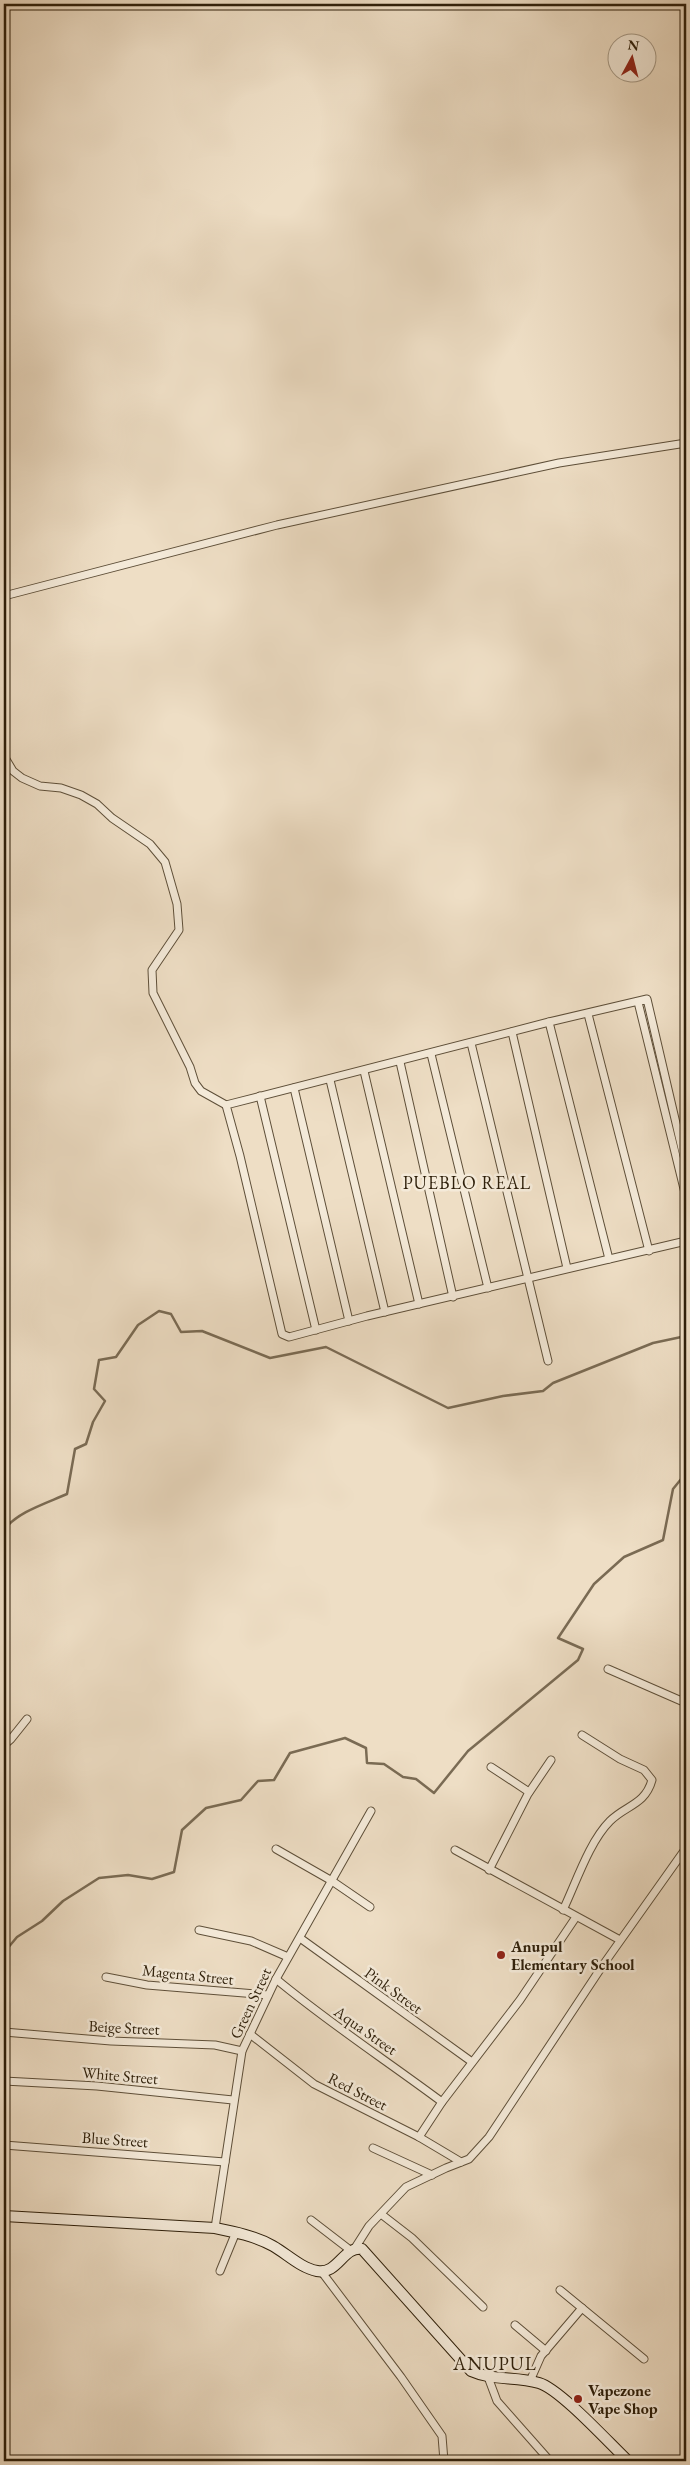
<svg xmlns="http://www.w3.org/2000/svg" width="690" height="2465" font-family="'EB Garamond',serif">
<rect width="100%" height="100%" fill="#eedec5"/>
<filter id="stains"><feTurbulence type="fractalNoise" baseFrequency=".004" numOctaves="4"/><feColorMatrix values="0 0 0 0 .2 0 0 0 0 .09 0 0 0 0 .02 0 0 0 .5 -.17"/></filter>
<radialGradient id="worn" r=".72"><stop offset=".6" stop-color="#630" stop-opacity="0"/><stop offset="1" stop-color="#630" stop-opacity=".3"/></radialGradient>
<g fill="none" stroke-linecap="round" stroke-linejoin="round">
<!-- stream -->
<g stroke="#7a6b54" stroke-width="2.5">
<path d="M4 1530C17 1512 47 1503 67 1494L75 1449 86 1444 93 1422 105 1401 94 1389 99 1360 116 1357 138 1325 159 1311 171 1314 181 1332 202 1331 270 1358 326 1347 448 1408 503 1396 543 1391 553 1383 653 1343 686 1336"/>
<path d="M4 1948 7 1949 17 1937 42 1921 63 1901 99 1878 128 1875 152 1879 174 1872 182 1830 206 1808 241 1800 258 1781 274 1780 290 1753 345 1738 366 1748 367 1763 384 1764 403 1777 416 1779 434 1793 468 1751 578 1660 583 1649 558 1638 594 1584 624 1557 663 1540 673 1489 686 1473"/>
</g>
<defs>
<g id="street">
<path d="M4 596 277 525 559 463 686 443"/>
<path d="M4 756 13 771 22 778 40 786 61 788 81 795 97 804 112 818 150 844 165 862 177 904 179 930 152 970 153 993 190 1067 195 1083 201 1091 226 1105"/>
<path d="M638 1002 686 1197"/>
<path d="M588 1014 649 1251"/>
<path d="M549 1022 609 1259"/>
<path d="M512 1032 567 1268"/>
<path d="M471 1043 548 1361"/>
<path d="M431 1054 488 1288"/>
<path d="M400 1062 453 1297"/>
<path d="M364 1071 419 1304"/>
<path d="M330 1080 385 1312"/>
<path d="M294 1088 349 1321"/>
<path d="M260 1096 316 1330"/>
<path d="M686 1166 647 999 549 1022 226 1105 240 1156 282 1334 289 1337 367 1316 686 1241"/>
<path d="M608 1669 686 1703"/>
<path d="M4 1745 11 1739 27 1719"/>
<path d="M491 1767 529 1792"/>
<path d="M276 1849 332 1881 370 1907"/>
<path d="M455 1850 620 1940"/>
<path d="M489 1870 528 1794 551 1760"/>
<path d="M563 1910C576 1883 589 1842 610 1821 626 1805 645 1805 652 1780L644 1770 620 1759 582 1735"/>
<path d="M199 1930 251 1941 288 1957"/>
<path d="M300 1938 472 2062"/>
<path d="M106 1977 147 1985 268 1995"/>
<path d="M276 1979C329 2023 387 2061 442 2102"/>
<path d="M4 2032 111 2041 215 2045 242 2051"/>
<path d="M250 2034 314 2084 419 2137 461 2162"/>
<path d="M4 2081 97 2086 233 2100"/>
<path d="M419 2137 442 2102 520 2000 576 1917"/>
<path d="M4 2145 225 2162"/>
<path d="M373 2148 432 2175"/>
<path d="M381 2214 412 2238 483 2307"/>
<path d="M311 2220 350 2250"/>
<path d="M215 2228 242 2051 276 1979 371 1811"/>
<path d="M355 2248 369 2226 406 2187 446 2168 469 2159 489 2137 603 1965 686 1848"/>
<path d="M220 2271 236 2232"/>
<path d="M321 2271 401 2377 442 2436 444 2461"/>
<path d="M560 2290 644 2359"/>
<path d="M515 2325 546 2351"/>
<path d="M488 2377 497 2401 550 2461"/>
<path d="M530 2381 541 2356 582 2308"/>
</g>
<path id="secondary" d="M4 2216 215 2228C235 2232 255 2236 273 2246 287 2254 301 2268 317 2271 338 2275 343 2246 362 2249L471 2371C493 2381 516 2376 539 2383 560 2389 609 2443 628 2461"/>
</defs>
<!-- street casing -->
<use href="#street" stroke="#5e4f39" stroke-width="9"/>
<!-- secondary casing -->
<use href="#secondary" stroke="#2e1f0a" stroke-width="12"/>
<!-- street -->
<use href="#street" stroke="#f4ead9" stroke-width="7"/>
<!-- secondary -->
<use href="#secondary" stroke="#f4ead9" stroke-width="10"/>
</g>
<!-- markers -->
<g fill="#8f2418" stroke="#f4ead9" stroke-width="2">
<circle cx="501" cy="1955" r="5"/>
<circle cx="578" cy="2399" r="5"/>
</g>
<g text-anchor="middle" stroke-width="5" stroke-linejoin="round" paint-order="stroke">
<!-- poi labels -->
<g font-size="16" font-weight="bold" fill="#2e1f0a" stroke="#f4ead9" text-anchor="start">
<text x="511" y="1952">Anupul<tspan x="511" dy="18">Elementary School</tspan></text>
<text x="588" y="2396">Vapezone<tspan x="588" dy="18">Vape Shop</tspan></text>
</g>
<!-- street labels -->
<g font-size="16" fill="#2e1f0a" stroke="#f4ead9">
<text transform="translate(188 1974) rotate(6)" y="6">Magenta Street</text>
<text transform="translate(394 1990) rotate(36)" y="6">Pink Street</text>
<text transform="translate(250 2003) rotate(-65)" y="6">Green Street</text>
<text transform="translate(124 2027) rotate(3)" y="6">Beige Street</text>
<text transform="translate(366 2030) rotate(35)" y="6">Aqua Street</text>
<text transform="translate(120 2075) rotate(5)" y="6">White Street</text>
<text transform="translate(358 2091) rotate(27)" y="6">Red Street</text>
<text transform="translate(115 2139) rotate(4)" y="6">Blue Street</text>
</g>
<!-- neighbourhood labels -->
<g font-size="18" letter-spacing="1" fill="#2e1f0a" stroke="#f4ead9">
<text x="467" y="1189">PUEBLO REAL</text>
</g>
<!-- quarter labels -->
<g font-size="19" letter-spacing="1" fill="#2e1f0a" stroke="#f4ead9">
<text x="495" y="2370">ANUPUL</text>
</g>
</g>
<!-- margin -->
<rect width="690" height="2465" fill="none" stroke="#eedec5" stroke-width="20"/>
<rect x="5" y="5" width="680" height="2455" fill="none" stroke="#2e1f0a" stroke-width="2.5"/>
<rect x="10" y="10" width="670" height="2445" fill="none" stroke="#2e1f0a"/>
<!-- north arrow -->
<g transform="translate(632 58) rotate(7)"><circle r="24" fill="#f4ead9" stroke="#a59986"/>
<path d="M0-4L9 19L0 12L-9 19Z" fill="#8f2418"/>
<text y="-8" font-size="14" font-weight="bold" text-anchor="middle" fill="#2e1f0a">N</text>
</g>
<rect width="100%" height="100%" filter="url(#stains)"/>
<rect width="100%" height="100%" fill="url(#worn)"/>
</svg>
